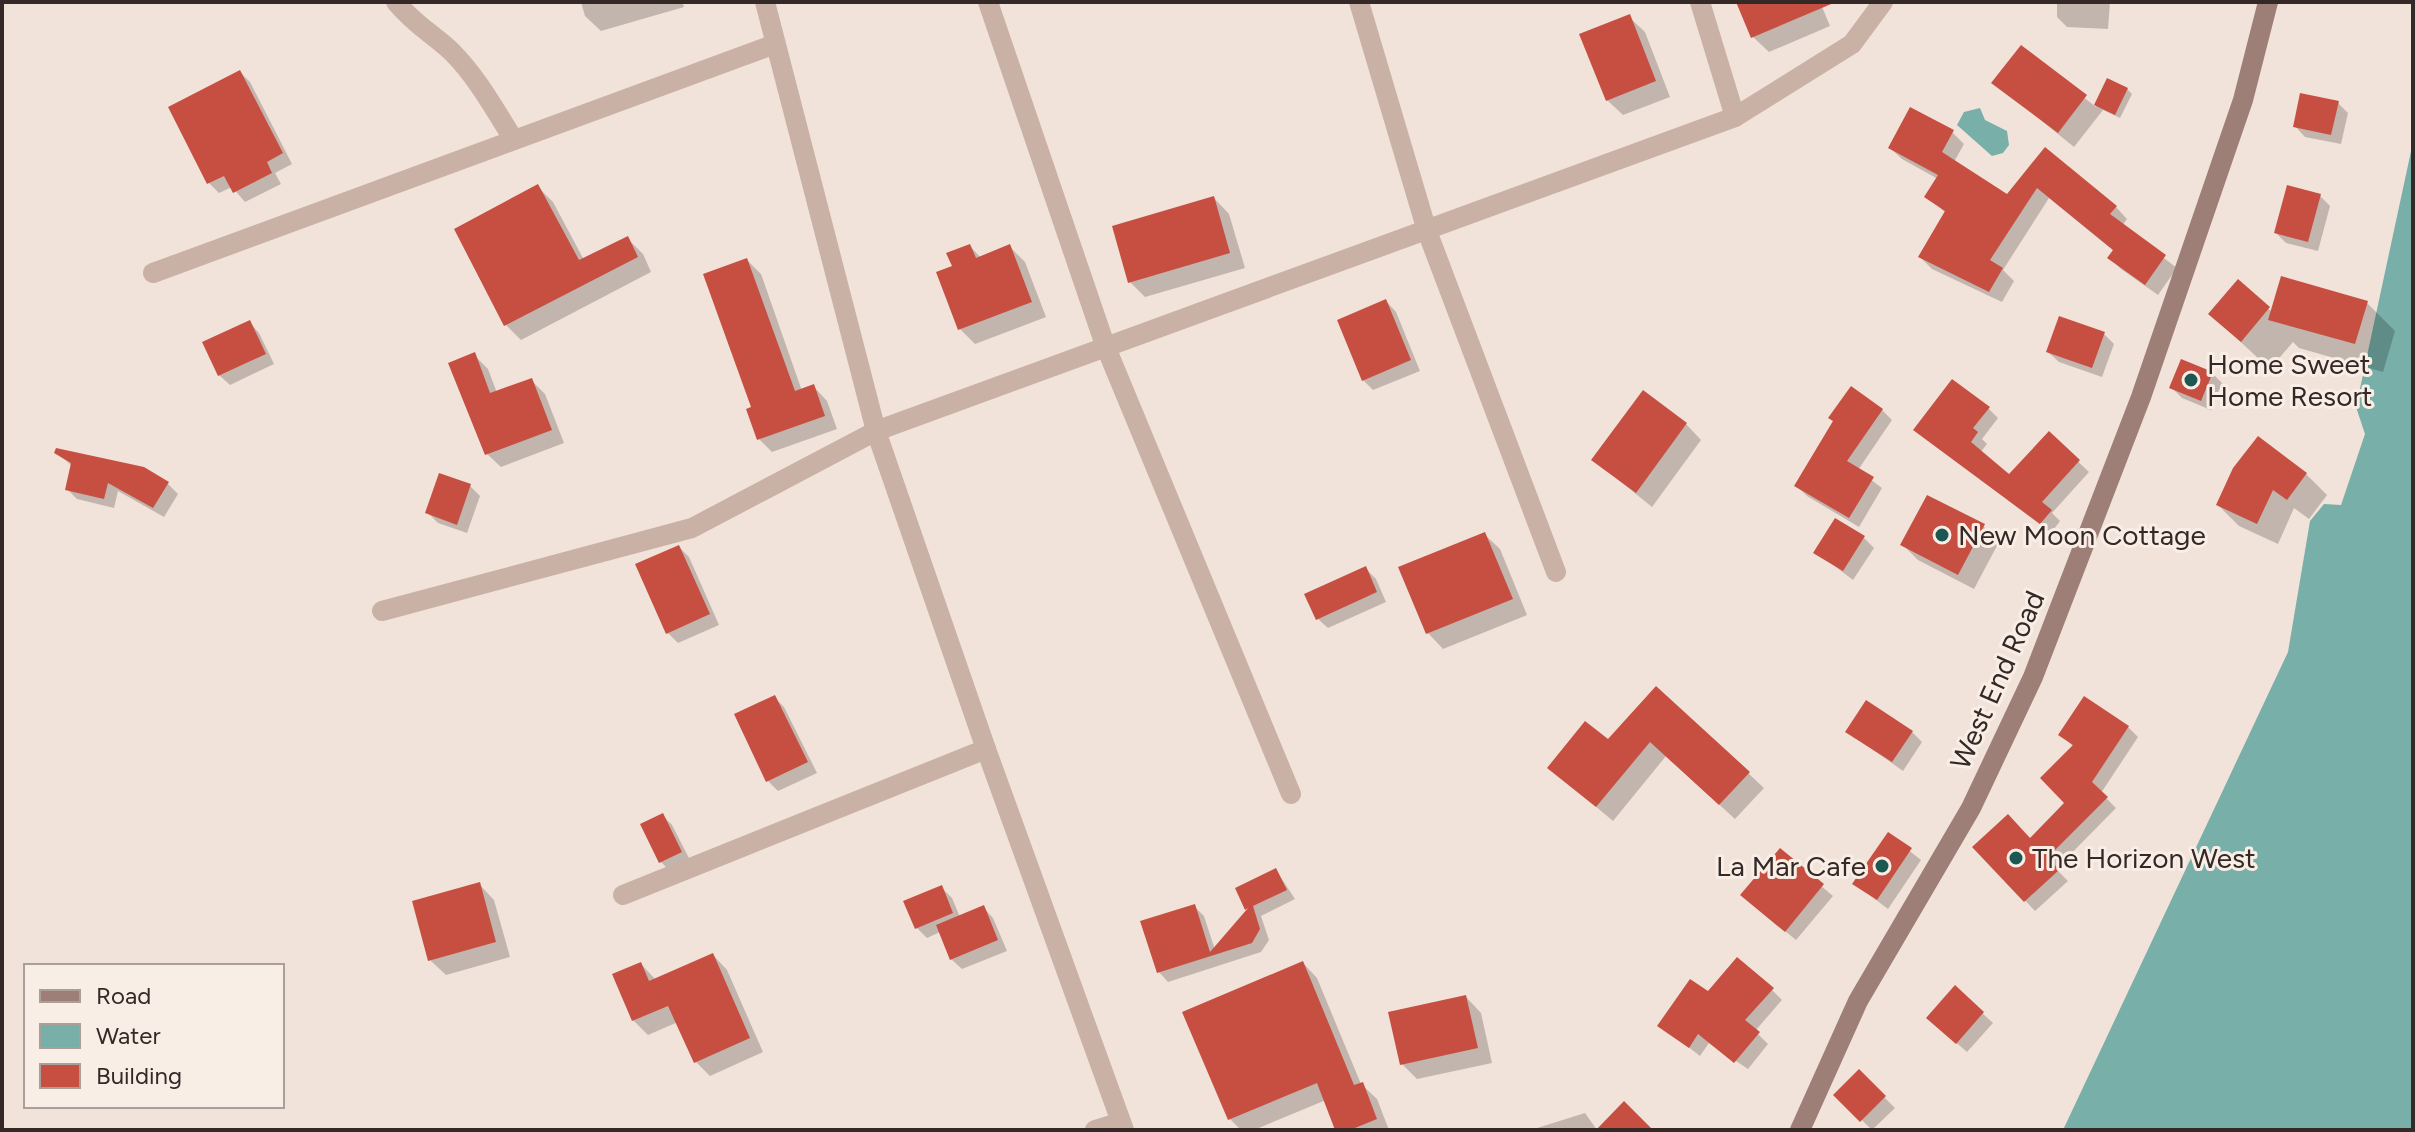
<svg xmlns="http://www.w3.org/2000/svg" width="2415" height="1132" font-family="Figtree,sans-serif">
<rect width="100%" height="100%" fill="#f2e3da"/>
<!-- water -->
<g fill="#78afa9">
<path d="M1980 108 1985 120 2007 131 2009 145 2003 153 1992 156 1957 125 1964 112Z"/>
<path d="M2413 142V1130H2063L2288 652 2310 521 2324 504 2341 505 2365 434 2356 407Z"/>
</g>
<!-- shadow -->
<g fill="#0003">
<path d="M581 2H682L684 7 601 31 585 16Z"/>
<path d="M1738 2H1820L1830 26 1769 52 1753 37Z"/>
<path d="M2057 2H2110L2108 29 2067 27 2057 17Z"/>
<path d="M1629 17 1645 32 1670 97 1623 115 1607 100Z"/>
<path d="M2021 48 2096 107 2108 81 2127 89 2132 94 2120 118 2103 110 2074 147 1994 82Z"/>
<path d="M240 72 250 82 292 164 275 173 281 184 245 202 232 187 219 193 209 183Z"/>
<path d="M2338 103 2348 113 2341 144 2305 137 2295 126Z"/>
<path d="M1952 132 1964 144 1954 162 2007 196 2045 149 2116 207 2127 219 2122 226 2177 268 2158 295 2121 269 2109 257 2114 251 2049 198 2003 270 2014 281 2002 302 1932 269 1920 257 1946 213 1927 197 1938 179 1902 159 1890 148Z"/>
<path d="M538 187 553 202 584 260 628 239 643 254 651 272 521 340 506 325Z"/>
<path d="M2320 196 2330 206 2318 251 2286 243 2276 233Z"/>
<path d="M1214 198 1229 214 1245 268 1145 297 1130 282Z"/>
<path d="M970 246 981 258 1010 247 1025 262 1046 317 975 344 960 329 954 268Z"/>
<path d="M747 260 761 274 802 391 814 387 827 401 837 429 772 452 759 439 753 408Z"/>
<path d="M2238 282 2272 312 2367 303 2395 331 2383 372 2299 348 2293 342 2270 369 2210 314Z"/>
<path d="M1386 301 1396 312 1420 371 1373 390 1363 380Z"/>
<path d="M249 322 259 333 274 364 230 385 219 375Z"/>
<path d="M2104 334 2114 344 2102 377 2059 362 2048 352Z"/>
<path d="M474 355 488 369 497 393 531 380 545 394 564 443 501 467 487 454Z"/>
<path d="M2212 373 2222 383 2211 410 2182 398 2172 388Z"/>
<path d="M1988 408 1998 418 1982 439 1987 444 1980 453 2009 477 2049 434 2089 472 2052 513 2060 521 2051 533 1916 430Z"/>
<path d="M1882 410 1892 420 1858 470 1882 488 1859 527 1807 496 1797 486Z"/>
<path d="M1686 424 1701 440 1652 507 1594 460Z"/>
<path d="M57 453 168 484 178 494 164 517 118 491 114 508 77 499 67 489 72 466Z"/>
<path d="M2306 474 2327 495 2309 519 2294 508 2278 544 2239 526 2218 505Z"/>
<path d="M470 486 480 496 467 533 438 523 427 512Z"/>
<path d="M1983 526 1999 542 1974 589 1918 560 1903 545Z"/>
<path d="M1484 534 1500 549 1527 615 1443 649 1428 633Z"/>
<path d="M1864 538 1874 548 1853 580 1816 552Z"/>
<path d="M679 547 689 557 719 625 678 643 668 633Z"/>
<path d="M1365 568 1376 579 1386 602 1328 628 1317 618Z"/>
<path d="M1657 688 1764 788 1735 819 1666 756 1613 821 1550 768 1608 742Z"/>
<path d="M774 697 784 707 817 773 778 791 768 781 736 715Z"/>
<path d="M2128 727 2138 737 2101 793 2116 808 2056 869 2068 881 2035 911 1975 847 2030 841 2067 803 2074 747 2060 734Z"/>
<path d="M1848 732H1912L1922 742 1903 771Z"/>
<path d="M662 815 672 825 691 862 671 872 661 862Z"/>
<path d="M1888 834 1921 860 1888 909 1854 883Z"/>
<path d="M1780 851 1833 896 1796 940 1753 905Z"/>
<path d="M1276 870 1295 899 1261 916 1269 940 1261 952 1168 982 1159 972 1194 906 1204 916 1215 950 1249 911Z"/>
<path d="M479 884 494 900 510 957 446 975 430 960Z"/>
<path d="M942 888 952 898 960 917 983 907 993 918 1007 951 962 969 951 959 940 932 927 938 916 927Z"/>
<path d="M713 955 727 970 763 1052 710 1076 696 1062 678 1022 648 1035 633 1020 641 964 656 980Z"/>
<path d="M1303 963 1317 978 1361 1084 1377 1099 1389 1130H1337L1326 1100 1254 1130H1241L1230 1119Z"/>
<path d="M1955 988 1993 1023 1967 1052 1939 1028Z"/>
<path d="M1772 990 1782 1000 1755 1031 1768 1044 1748 1069 1709 1043 1700 1056 1660 1025 1708 994Z"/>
<path d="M1466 997 1481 1013 1492 1063 1417 1079 1402 1064Z"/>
<path d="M1859 1072 1895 1108 1872 1130 1836 1095Z"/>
<path d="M1585 1113 1597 1130H1534V1129Z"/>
</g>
<!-- building -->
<g fill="#c74f42">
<path d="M1736 2H1836L1751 38Z"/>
<path d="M1630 14 1656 81 1606 101 1579 34Z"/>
<path d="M2021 45 2087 95 2058 133 1991 83Z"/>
<path d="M240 70 283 153 267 162 272 173 233 193 224 176 207 184 168 107Z"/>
<path d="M2107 78 2128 88 2115 115 2094 105Z"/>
<path d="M2300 93 2339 101 2331 135 2293 127Z"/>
<path d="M1910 107 1954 130 1942 152 2007 194 2045 147 2117 206 2110 214 2166 255 2145 285 2107 258 2113 250 2037 188 1990 260 2003 268 1989 292 1918 257 1945 211 1924 197 1938 175 1888 148Z"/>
<path d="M538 184 579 260 628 236 638 257 504 326 454 229Z"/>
<path d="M2287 185 2321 194 2308 242 2274 233Z"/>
<path d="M1214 196 1230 253 1128 283 1112 226Z"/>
<path d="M970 244 976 258 1010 244 1032 302 958 330 936 272 952 266 946 253Z"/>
<path d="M747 258 795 391 814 384 825 416 757 440 746 409 751 407 703 274Z"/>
<path d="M2281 276 2368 301 2355 344 2268 320Z"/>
<path d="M2238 279 2270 307 2241 342 2208 314Z"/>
<path d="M1386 299 1411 360 1362 381 1337 320Z"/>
<path d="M2059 316 2105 332 2092 368 2046 352Z"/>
<path d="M250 320 266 354 218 376 202 342Z"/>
<path d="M475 352 490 393 532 378 552 430 485 455 448 363Z"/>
<path d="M2181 359 2213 372 2201 401 2169 388Z"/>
<path d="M1952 379 1990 407 1973 428 1978 432 1971 442 2009 474 2049 431 2080 460 2042 502 2052 510 2040 524 1913 430Z"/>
<path d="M1851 386 1883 409 1847 461 1874 477 1849 518 1794 486 1833 421 1828 418Z"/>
<path d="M1643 390 1687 423 1636 493 1591 460Z"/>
<path d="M2258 436 2307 473 2287 500 2273 490 2257 524 2216 505 2233 468Z"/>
<path d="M56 448 144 467 169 482 153 508 108 483 104 499 65 490 71 463 54 453Z"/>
<path d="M439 473 471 484 457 525 425 513Z"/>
<path d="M1927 495 1985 524 1958 575 1900 545Z"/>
<path d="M1835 518 1865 536 1843 571 1813 553Z"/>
<path d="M1485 532 1513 599 1426 634 1398 567Z"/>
<path d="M679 545 710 614 666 634 635 564Z"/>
<path d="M1366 566 1377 592 1316 620 1304 594Z"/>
<path d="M1656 686 1750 772 1719 805 1650 742 1596 807 1547 768 1585 721 1608 739Z"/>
<path d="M775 695 808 762 766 782 734 714Z"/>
<path d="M2084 696 2129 726 2092 782 2108 797 2048 857 2059 870 2024 902 1972 847 2008 814 2030 838 2064 803 2040 778 2073 745 2058 735Z"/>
<path d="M1866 700 1913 731 1892 762 1845 732Z"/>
<path d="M663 813 682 852 659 863 640 824Z"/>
<path d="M1888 832 1912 848 1877 900 1852 884Z"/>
<path d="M1780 848 1824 884 1785 932 1740 895Z"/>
<path d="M1276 868 1287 890 1253 906 1260 929 1252 943 1157 973 1140 921 1195 904 1210 952 1248 908 1245 910 1235 888Z"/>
<path d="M480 882 496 942 428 961 412 901Z"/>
<path d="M942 885 953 913 915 929 903 901Z"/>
<path d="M984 905 998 940 950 960 936 925Z"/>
<path d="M713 953 750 1038 694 1063 668 1006 632 1021 612 974 641 962 649 981Z"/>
<path d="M1737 957 1774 988 1745 1020 1760 1032 1734 1063 1698 1034 1689 1048 1657 1026 1690 979 1708 991Z"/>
<path d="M1303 961 1354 1085 1363 1082 1377 1119 1350 1130H1335L1317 1083 1228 1120 1182 1012Z"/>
<path d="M1955 985 1984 1012 1956 1044 1926 1018Z"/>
<path d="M1466 995 1478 1048 1400 1065 1388 1012Z"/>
<path d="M1859 1069 1886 1096 1860 1122 1833 1095Z"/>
<path d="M1624 1101 1653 1130H1596Z"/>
</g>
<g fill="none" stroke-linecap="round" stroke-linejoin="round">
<!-- street -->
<g stroke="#cab1a6" stroke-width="20">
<path d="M396 2C416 26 432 33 452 52 477 77 495 110 514 140"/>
<path d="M765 2 876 431 986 749 1124 1130"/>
<path d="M988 2 1105 345 1291 794"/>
<path d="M1359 2 1427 231 1556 572"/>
<path d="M1700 2 1735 117"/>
<path d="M153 273 775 44"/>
<path d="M382 611 692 528 876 431 1735 117 1852 44 1883 2"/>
<path d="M623 895 986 749"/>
<path d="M1095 1130 1121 1122"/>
</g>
<!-- secondary -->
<path stroke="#9d7f77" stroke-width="20" d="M1800 1130 1858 1001 1971 808 2033 677 2141 397 2243 100 2268 2"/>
</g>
<!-- markers -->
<g fill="#1c5752" stroke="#f9eee6" stroke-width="3">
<circle cx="2191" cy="380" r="8"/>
<circle cx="1942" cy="535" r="8"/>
<circle cx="2016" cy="858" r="8"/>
<circle cx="1882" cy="866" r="8"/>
</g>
<g text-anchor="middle" stroke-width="6" stroke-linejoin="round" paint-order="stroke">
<!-- poi labels -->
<g font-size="28" fill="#352927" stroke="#f9eee6" text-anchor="start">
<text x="2207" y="374">Home Sweet<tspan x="2207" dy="32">Home Resort</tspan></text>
<text x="1958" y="545">New Moon Cottage</text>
<text x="2032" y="868">The Horizon West</text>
<text x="1866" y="876" text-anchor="end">La Mar Cafe</text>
</g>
<!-- street labels -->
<g font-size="28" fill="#352927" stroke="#f9eee6">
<text transform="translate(1997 680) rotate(-66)" y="10">West End Road</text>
</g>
</g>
<!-- border -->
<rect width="2415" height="1132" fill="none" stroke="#352927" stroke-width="8"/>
<!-- legend -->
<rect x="24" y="964" width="260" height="144" fill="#f9eee6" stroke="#ab9f9a" stroke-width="2"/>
<rect x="40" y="990" width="40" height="12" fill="#9d7f77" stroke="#ab9f9a" stroke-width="2"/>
<text x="96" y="1004" font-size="24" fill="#352927">Road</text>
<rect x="40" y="1024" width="40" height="24" fill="#78afa9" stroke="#ab9f9a" stroke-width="2"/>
<text x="96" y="1044" font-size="24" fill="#352927">Water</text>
<rect x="40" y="1064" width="40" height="24" fill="#c74f42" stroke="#ab9f9a" stroke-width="2"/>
<text x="96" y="1084" font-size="24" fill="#352927">Building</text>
</svg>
